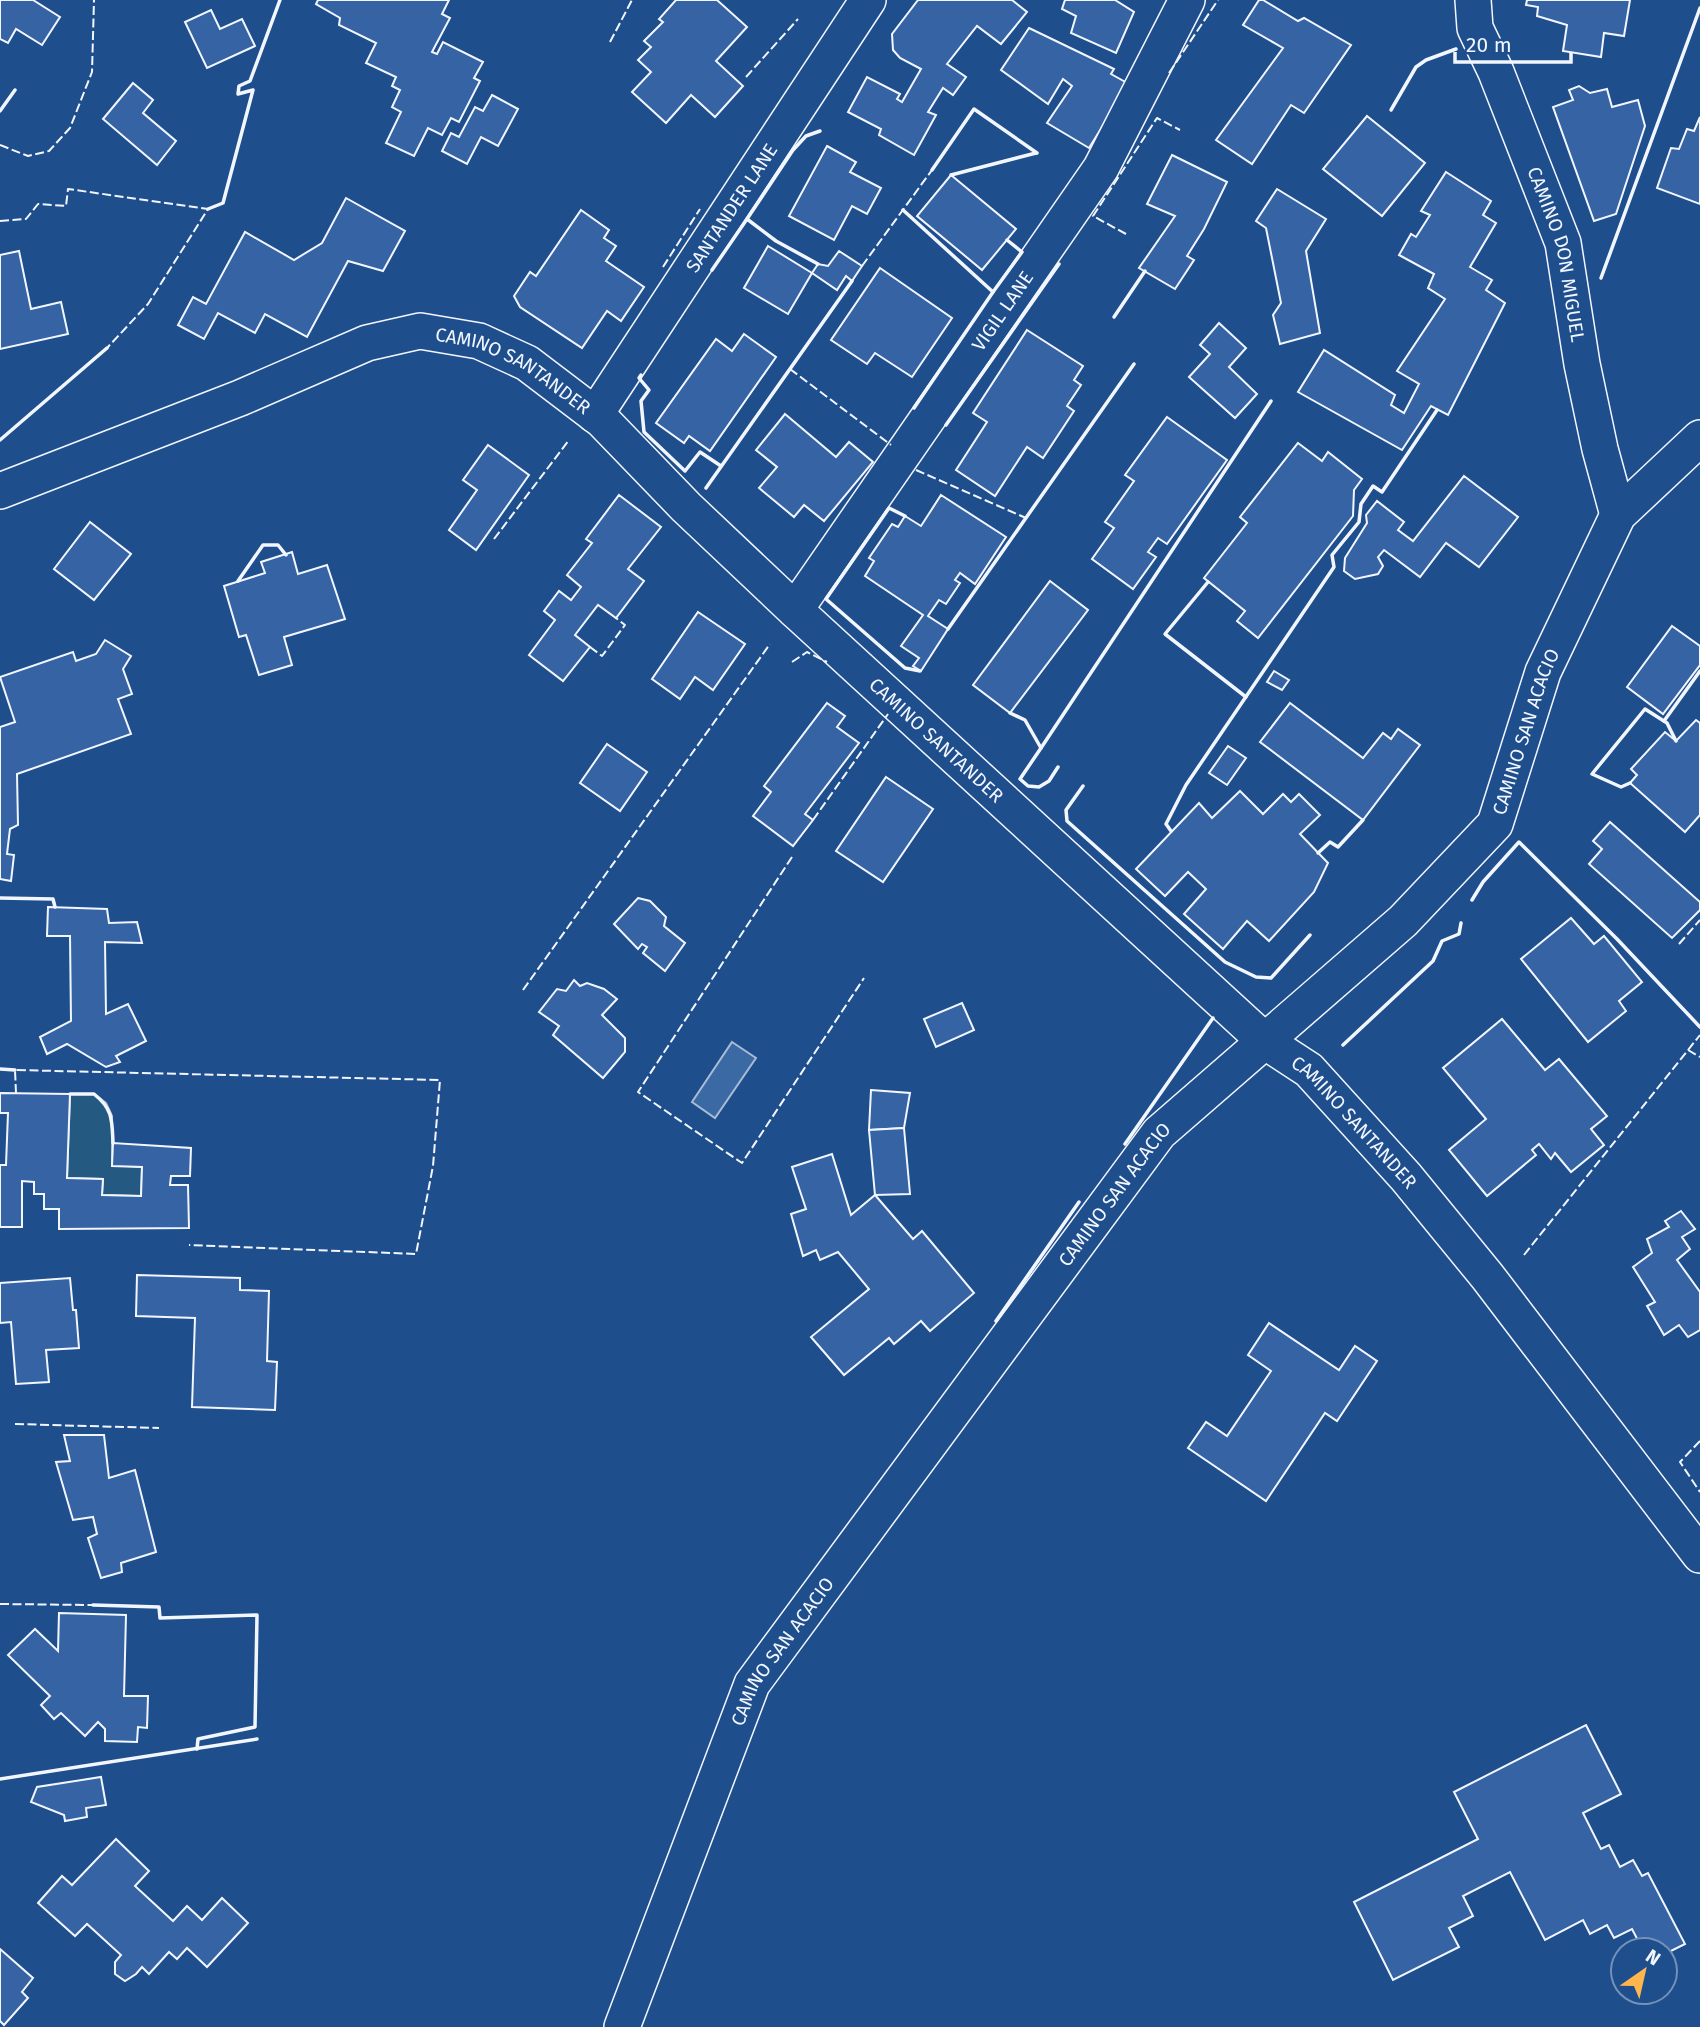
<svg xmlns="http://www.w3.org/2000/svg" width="1700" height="2027" font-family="'Fira Sans',sans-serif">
<rect width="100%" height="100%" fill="#1f4e8c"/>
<!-- green -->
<path fill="#245a82" stroke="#a8bbd7" stroke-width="2" d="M70 1094H94L106 1103 112 1116V1165L142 1167 141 1196 102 1195 103 1179 67 1178Z"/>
<!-- water -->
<path fill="#3b69a3" stroke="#a8bbd7" stroke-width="2" d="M732 1042 756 1058 715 1118 692 1102Z"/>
<!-- building -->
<g fill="#3563a3" stroke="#f2f6ff" stroke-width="2">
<path d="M0 0H33L60 17 42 45 16 29 8 43 0 39Z"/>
<path d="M318 0H449L442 14 450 18 432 52 437 54 443 42 483 62 474 78 480 81 459 122 451 118 442 135 428 128 414 156 386 143 401 112 392 107 400 90 392 86 396 77 366 63 376 43 339 25 340 18 316 4Z"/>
<path d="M676 0H717L747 27 716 61 743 86 715 117 691 95 666 123 632 92 651 72 638 60 651 47 644 41 663 22 659 19Z"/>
<path d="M918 0H1012L1027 12 1001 44 977 26 947 64 966 77 953 95 943 88 928 112 936 115 914 155 879 135 881 129 848 112 867 77 900 94 897 99 902 102 921 69 900 58 893 50 892 34Z"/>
<path d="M1065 0H1115L1134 12 1116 53 1071 33 1076 16 1062 9Z"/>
<path d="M1259 0H1263L1298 21 1304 18 1351 45 1304 113 1291 105 1252 164 1216 140 1283 48 1243 25Z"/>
<path d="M1527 0H1630L1624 36 1604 33 1601 57 1563 51 1567 25 1537 16 1538 7 1526 5Z"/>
<path d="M211 10 220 29 242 19 255 46 207 68 185 22Z"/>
<path d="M1029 28 1114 69 1111 74 1129 84 1089 148 1047 123 1072 86 1063 79 1048 104 1001 70Z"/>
<path d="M133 83 153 100 143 113 176 141 157 165 103 119Z"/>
<path d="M1579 86 1590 93 1607 89 1612 107 1638 100 1645 126 1616 214 1594 221 1553 107 1573 100 1569 90Z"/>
<path d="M492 95 518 109 498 146 481 137 467 164 442 151 451 133 459 137 475 107 483 111Z"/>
<path d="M1367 116 1425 163 1382 216 1323 169Z"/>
<path d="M1700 117V204L1657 188 1671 148 1679 149 1687 129 1694 131Z"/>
<path d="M827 146 856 162 850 172 881 188 867 214 852 206 834 240 789 216Z"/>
<path d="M1172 155 1227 182 1204 229 1187 256 1194 260 1175 289 1139 268 1175 216 1147 204Z"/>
<path d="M1446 172 1491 201 1483 215 1496 223 1470 267 1492 280 1486 290 1505 303 1448 415 1431 406 1402 450 1298 392 1324 350 1395 395 1391 405 1404 413 1419 384 1397 371 1445 299 1428 288 1434 274 1399 255 1411 234 1416 237 1430 215 1421 211Z"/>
<path d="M951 175 1016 229 982 270 917 216Z"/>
<path d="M1277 189 1326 219 1306 251 1320 333 1280 344 1273 315 1281 303 1266 228 1256 221Z"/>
<path d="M346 198 405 231 383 271 348 261 307 337 265 314 255 333 218 313 204 339 178 325 193 297 206 304 245 232 294 260 322 243Z"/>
<path d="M581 210 609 230 604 238 616 246 606 261 644 287 621 321 607 311 582 348 520 307 514 296 530 272 536 276Z"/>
<path d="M768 246 812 273 788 314 744 288Z"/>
<path d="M19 251 31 309 61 302 68 334 0 349V255Z"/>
<path d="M839 251 862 266 852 281 846 276 837 290 812 273 818 264 828 266Z"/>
<path d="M880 268 952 318 912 377 875 353 867 364 831 340Z"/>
<path d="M1219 323 1246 348 1229 367 1257 394 1235 418 1189 377 1210 354 1200 345Z"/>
<path d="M1027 330 1083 366 1074 380 1081 385 1067 406 1074 411 1043 458 1027 447 995 496 956 470 987 422 973 413Z"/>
<path d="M744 334 776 357 710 451 689 436 684 443 656 423 716 339 732 351Z"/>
<path d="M785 414 836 457 849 442 873 462 824 521 804 505 794 517 759 488 777 467 756 450Z"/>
<path d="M1167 417 1227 460 1167 544 1158 538 1148 552 1156 557 1133 589 1092 559 1114 528 1105 522 1134 481 1125 475Z"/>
<path d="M1298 443 1322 461 1328 452 1362 479 1354 490 1353 516 1258 638 1237 621 1245 611 1204 578 1247 523 1240 517Z"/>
<path d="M488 445 529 475 476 550 449 530 477 490 463 480Z"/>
<path d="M1464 476 1518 517 1479 567 1446 543 1420 577 1384 550 1378 557 1383 566 1378 574 1355 579 1344 571 1345 558 1367 523 1366 515 1377 501 1404 522 1398 530 1413 541Z"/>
<path d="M619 495 661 527 628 569 644 581 616 618 598 605 575 635 590 647 563 681 529 655 555 620 544 611 559 591 571 600 581 587 567 575 592 543 586 539Z"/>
<path d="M941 495 1006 537 975 584 960 573 955 580 960 583 946 604 939 600 928 616 948 629 921 671 913 666 919 658 901 646 923 615 865 576 874 561 869 558 892 524 898 527 905 516 921 526Z"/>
<path d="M90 522 131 554 94 600 54 569Z"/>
<path d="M292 552 298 574 327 565 345 619 284 637 292 665 259 675 246 635 239 637 224 586 265 573 261 562Z"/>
<path d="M1050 581 1088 610 1010 713 973 685Z"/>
<path d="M698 612 745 644 713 690 695 677 680 699 652 679Z"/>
<path d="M1672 626 1700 646V665L1663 714 1627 687Z"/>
<path d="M105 640 131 656 123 669 132 694 118 699 131 734 17 774 18 825 10 829 7 854 14 855 11 881 0 879V727L15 722 0 677 73 652 76 661 96 654Z"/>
<path d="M1274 671 1289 680 1282 690 1267 682Z"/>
<path d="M827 703 845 716 837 727 859 743 805 814 813 820 793 846 753 816 771 792 764 786Z"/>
<path d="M1290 703 1363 758 1383 733 1391 739 1398 729 1420 745 1363 820 1260 742Z"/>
<path d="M1696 720 1700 723V815L1685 832 1630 783 1637 775 1631 769 1665 732 1676 741Z"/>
<path d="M607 744 647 772 620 811 580 783Z"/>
<path d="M1228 746 1246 758 1227 785 1209 773Z"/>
<path d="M886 777 933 809 883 882 836 851Z"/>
<path d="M1240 791 1263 814 1283 794 1291 802 1299 794 1320 815 1300 834 1328 863 1314 892 1269 941 1247 921 1223 949 1184 914 1206 889 1188 872 1165 896 1136 869 1199 803 1212 818Z"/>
<path d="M1610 822 1700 902V910L1672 938 1589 864 1602 849 1593 841Z"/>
<path d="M638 898 650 901 666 917 664 926 685 943 665 971 643 953 647 947 642 944 638 949 614 924Z"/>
<path d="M48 907 107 909 109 923 137 922 142 943 105 942 106 1014 128 1004 146 1041 116 1056 120 1062 106 1067 67 1044 47 1054 40 1037 71 1021 70 936H47Z"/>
<path d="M1571 918 1594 944 1604 936 1642 982 1619 1001 1626 1011 1588 1042 1521 959Z"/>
<path d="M574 980 580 986 587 983 604 989 617 999 602 1015 625 1038V1052L603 1078 553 1035 559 1026 539 1012 557 989 566 991Z"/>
<path d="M962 1003 974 1030 936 1047 924 1019Z"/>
<path d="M1502 1019 1545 1070 1559 1059 1607 1116 1591 1129 1604 1145 1571 1172 1555 1153 1551 1159 1539 1144 1532 1150 1536 1155 1487 1196 1449 1150 1486 1119 1443 1068Z"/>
<path d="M871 1090 910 1093 904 1128 869 1130Z"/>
<path d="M0 1093 70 1094 67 1178 103 1179 102 1195 141 1196 142 1167 112 1166 113 1143 191 1148 190 1176H171L170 1185H188L189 1228 59 1229V1209H44V1194H34V1182L22 1181V1227H0V1165H6L8 1113H0Z"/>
<path d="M904 1128 910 1194 875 1195 869 1130Z"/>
<path d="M832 1154 851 1215 875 1195 913 1239 922 1231 974 1293 930 1331 921 1321 894 1344 889 1338 844 1375 811 1337 869 1289 838 1252 820 1260 816 1250 803 1256 791 1214 806 1209 792 1167Z"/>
<path d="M1681 1211 1695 1229 1682 1237 1690 1249 1677 1260 1700 1292V1330L1688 1337 1679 1325 1664 1335 1647 1306 1655 1302 1633 1267 1652 1253 1647 1239 1669 1227 1665 1221Z"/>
<path d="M137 1275 240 1278V1290L269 1291 267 1361 277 1362 275 1410 192 1407 195 1318 136 1316Z"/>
<path d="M70 1278 73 1310H76L79 1348 46 1350 49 1382 16 1384 11 1322 0 1323V1283Z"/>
<path d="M1269 1323 1339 1370 1355 1346 1377 1361 1337 1421 1325 1413 1266 1501 1188 1448 1206 1422 1227 1436 1271 1371 1248 1355Z"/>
<path d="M64 1435H104L109 1478 135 1470 156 1552 121 1563 122 1572 101 1578 88 1538 97 1534 93 1517 73 1520 56 1462 70 1461Z"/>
<path d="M59 1613 126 1615 124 1696H148L147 1728 138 1727 137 1742 105 1741V1729L98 1722 85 1736 61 1713 54 1719 41 1705 50 1696 8 1655 35 1629 58 1651Z"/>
<path d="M1586 1725 1621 1794 1583 1813 1601 1849 1609 1845 1620 1867 1633 1860 1642 1876 1648 1873 1685 1944 1665 1954V1950H1643L1632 1929 1614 1938 1607 1925 1590 1934 1583 1920 1545 1940 1510 1872 1463 1896 1473 1916 1449 1928 1459 1947 1393 1980 1354 1902 1478 1839 1454 1792Z"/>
<path d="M101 1777 106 1805 86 1808 87 1817 65 1821 64 1815 31 1802 37 1787Z"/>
<path d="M116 1839 149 1871 135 1886 173 1921 187 1906 202 1920 222 1898 248 1923 207 1967 187 1948 177 1959 169 1952 149 1974 142 1967 136 1974 125 1981 115 1974V1962L121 1955 87 1924 75 1936 38 1903 62 1876 72 1885Z"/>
<path d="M0 1949 33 1978 22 1992 28 1998 4 2025 0 2021Z"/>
</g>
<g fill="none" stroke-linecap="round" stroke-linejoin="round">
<defs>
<g id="minor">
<path id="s1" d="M1473 0 1475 28 1496 72 1563 243 1582 364 1600 449 1618 515"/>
<path id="s2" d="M595 415 868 0"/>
<path id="s3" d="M0 491 240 398 367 343 420 331 479 341 527 363 602 420 686 507 795 610 1266 1042 1309 1070 1406 1177 1487 1276 1700 1555"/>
<path id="s4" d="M795 610 1101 168 1187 0"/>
<path id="s5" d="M622 2027 752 1684 1159 1133 1403 921 1495 824 1543 672 1618 515 1700 438"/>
</g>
</defs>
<!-- minor casing -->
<use href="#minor" stroke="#f2f6ff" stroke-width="38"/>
<!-- minor -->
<use href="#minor" stroke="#1f4e8c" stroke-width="35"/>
<!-- fence -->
<g stroke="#f2f6ff" stroke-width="2" stroke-dasharray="9 3.5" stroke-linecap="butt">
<path d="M610 42 632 0"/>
<path d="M1169 73 1218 0"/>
<path d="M746 77 798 19"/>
<path d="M0 145 28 156 49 151 70 128 92 72 94 0"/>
<path d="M0 221 26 219 38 204 66 206 68 189 208 209 148 304 107 348"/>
<path d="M1126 234 1093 216 1157 118 1180 130"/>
<path d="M862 266 932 170"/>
<path d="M663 267 700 209"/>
<path d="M790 369 891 445"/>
<path d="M916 470 1026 518"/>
<path d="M494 539 569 440"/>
<path d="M590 647 602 656 625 625 616 618"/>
<path d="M792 662 807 652 827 662"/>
<path d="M813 820 888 714"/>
<path d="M792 857 638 1092 742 1163 864 978"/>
<path d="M1679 944 1700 920"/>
<path d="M523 990 770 644"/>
<path d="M1688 1050 1700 1057"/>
<path d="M16 1093 15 1070 440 1080 433 1166 416 1254 189 1245"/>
<path d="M1524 1255 1700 1035"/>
<path d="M15 1424 159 1428"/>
<path d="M1700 1441 1680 1462 1700 1492"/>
<path d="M0 1604 93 1605"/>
</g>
<!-- wall -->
<g stroke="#f2f6ff" stroke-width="3.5">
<path d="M1391 110 1416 67 1426 60 1456 49"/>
<path d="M0 111 15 90"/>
<path d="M932 170 974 109 1037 153"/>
<path d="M951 175 1036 153"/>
<path d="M208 209 223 203 253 90 238 94 239 86 250 81 280 0"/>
<path d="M903 210 993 292 914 408"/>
<path d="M747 219 793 150 806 136 820 131"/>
<path d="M712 270 747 219 776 241 818 264"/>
<path d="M1601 278 1700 8"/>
<path d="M993 292 1022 252 1007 240"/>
<path d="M1114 317 1145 271"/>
<path d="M641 375 639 378 649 390 641 401 644 432 685 471 700 452 721 466"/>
<path d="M946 425 1059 264"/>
<path d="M0 440 107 348"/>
<path d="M706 488 852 281"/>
<path d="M905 516 889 508 826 599 905 668 920 671"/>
<path d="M238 581 263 545H278L286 555"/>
<path d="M1208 582 1165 634 1246 697"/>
<path d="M948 629 1134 364"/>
<path d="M1010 713 1025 720 1041 748 1271 401"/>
<path d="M1664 721 1700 671"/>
<path d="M1041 748 1020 779 1028 786 1039 787 1049 781 1058 767"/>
<path d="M1630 783 1621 787 1592 774 1645 709 1667 723 1676 741"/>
<path d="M1083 786 1066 810 1067 821 1225 962 1256 977 1271 978 1310 935"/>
<path d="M1171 831 1166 824 1186 785 1334 567 1332 555 1359 522 1361 504 1373 486 1382 492 1437 410"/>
<path d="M1318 853 1330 842 1338 847 1363 820"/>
<path d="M0 898 53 899 55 907"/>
<path d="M1472 900 1483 882 1519 842 1617 939 1700 1027"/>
<path d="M1343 1045 1433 961 1442 941 1459 934 1461 923"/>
<path d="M0 1069 15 1070"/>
<path d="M70 1094H94C113 1109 112 1120 113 1143"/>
<path d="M1125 1144 1213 1018"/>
<path d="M996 1321 1079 1202"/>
<path d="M93 1605 159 1607 160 1618 257 1615 255 1727 198 1739 197 1749"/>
<path d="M0 1779 257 1739"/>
</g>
</g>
<g text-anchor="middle" stroke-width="5" stroke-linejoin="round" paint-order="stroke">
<!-- street labels -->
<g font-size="19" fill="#f2f6ff" stroke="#1f4e8c">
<text dy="7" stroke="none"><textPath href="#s2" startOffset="248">SANTANDER LANE</textPath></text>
<text dy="7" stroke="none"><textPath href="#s1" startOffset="270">CAMINO DON MIGUEL</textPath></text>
<text dy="7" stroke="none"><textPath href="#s4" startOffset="364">VIGIL LANE</textPath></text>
<text dy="7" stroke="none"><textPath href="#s3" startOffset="553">CAMINO SANTANDER</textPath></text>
<text dy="7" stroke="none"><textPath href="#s5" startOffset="1606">CAMINO SAN ACACIO</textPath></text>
<text dy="7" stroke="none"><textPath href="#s3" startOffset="1120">CAMINO SANTANDER</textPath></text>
<text dy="7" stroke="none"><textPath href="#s3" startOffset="1687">CAMINO SANTANDER</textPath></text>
<text dy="7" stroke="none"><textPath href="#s5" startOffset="976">CAMINO SAN ACACIO</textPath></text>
<text dy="7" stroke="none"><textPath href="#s5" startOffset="410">CAMINO SAN ACACIO</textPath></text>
</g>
</g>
<!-- north arrow -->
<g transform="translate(1644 1971) rotate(34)"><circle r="33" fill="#1f4e8c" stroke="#7391ba" stroke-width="2"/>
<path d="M0-5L12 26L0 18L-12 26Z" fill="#ffb74d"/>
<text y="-10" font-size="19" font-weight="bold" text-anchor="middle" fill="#f2f6ff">N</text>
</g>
<!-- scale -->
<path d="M1455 52v10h116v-10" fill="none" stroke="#f2f6ff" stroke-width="3.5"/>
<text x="1466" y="52" font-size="21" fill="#f2f6ff" stroke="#1f4e8c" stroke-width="5" paint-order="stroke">20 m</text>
</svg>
